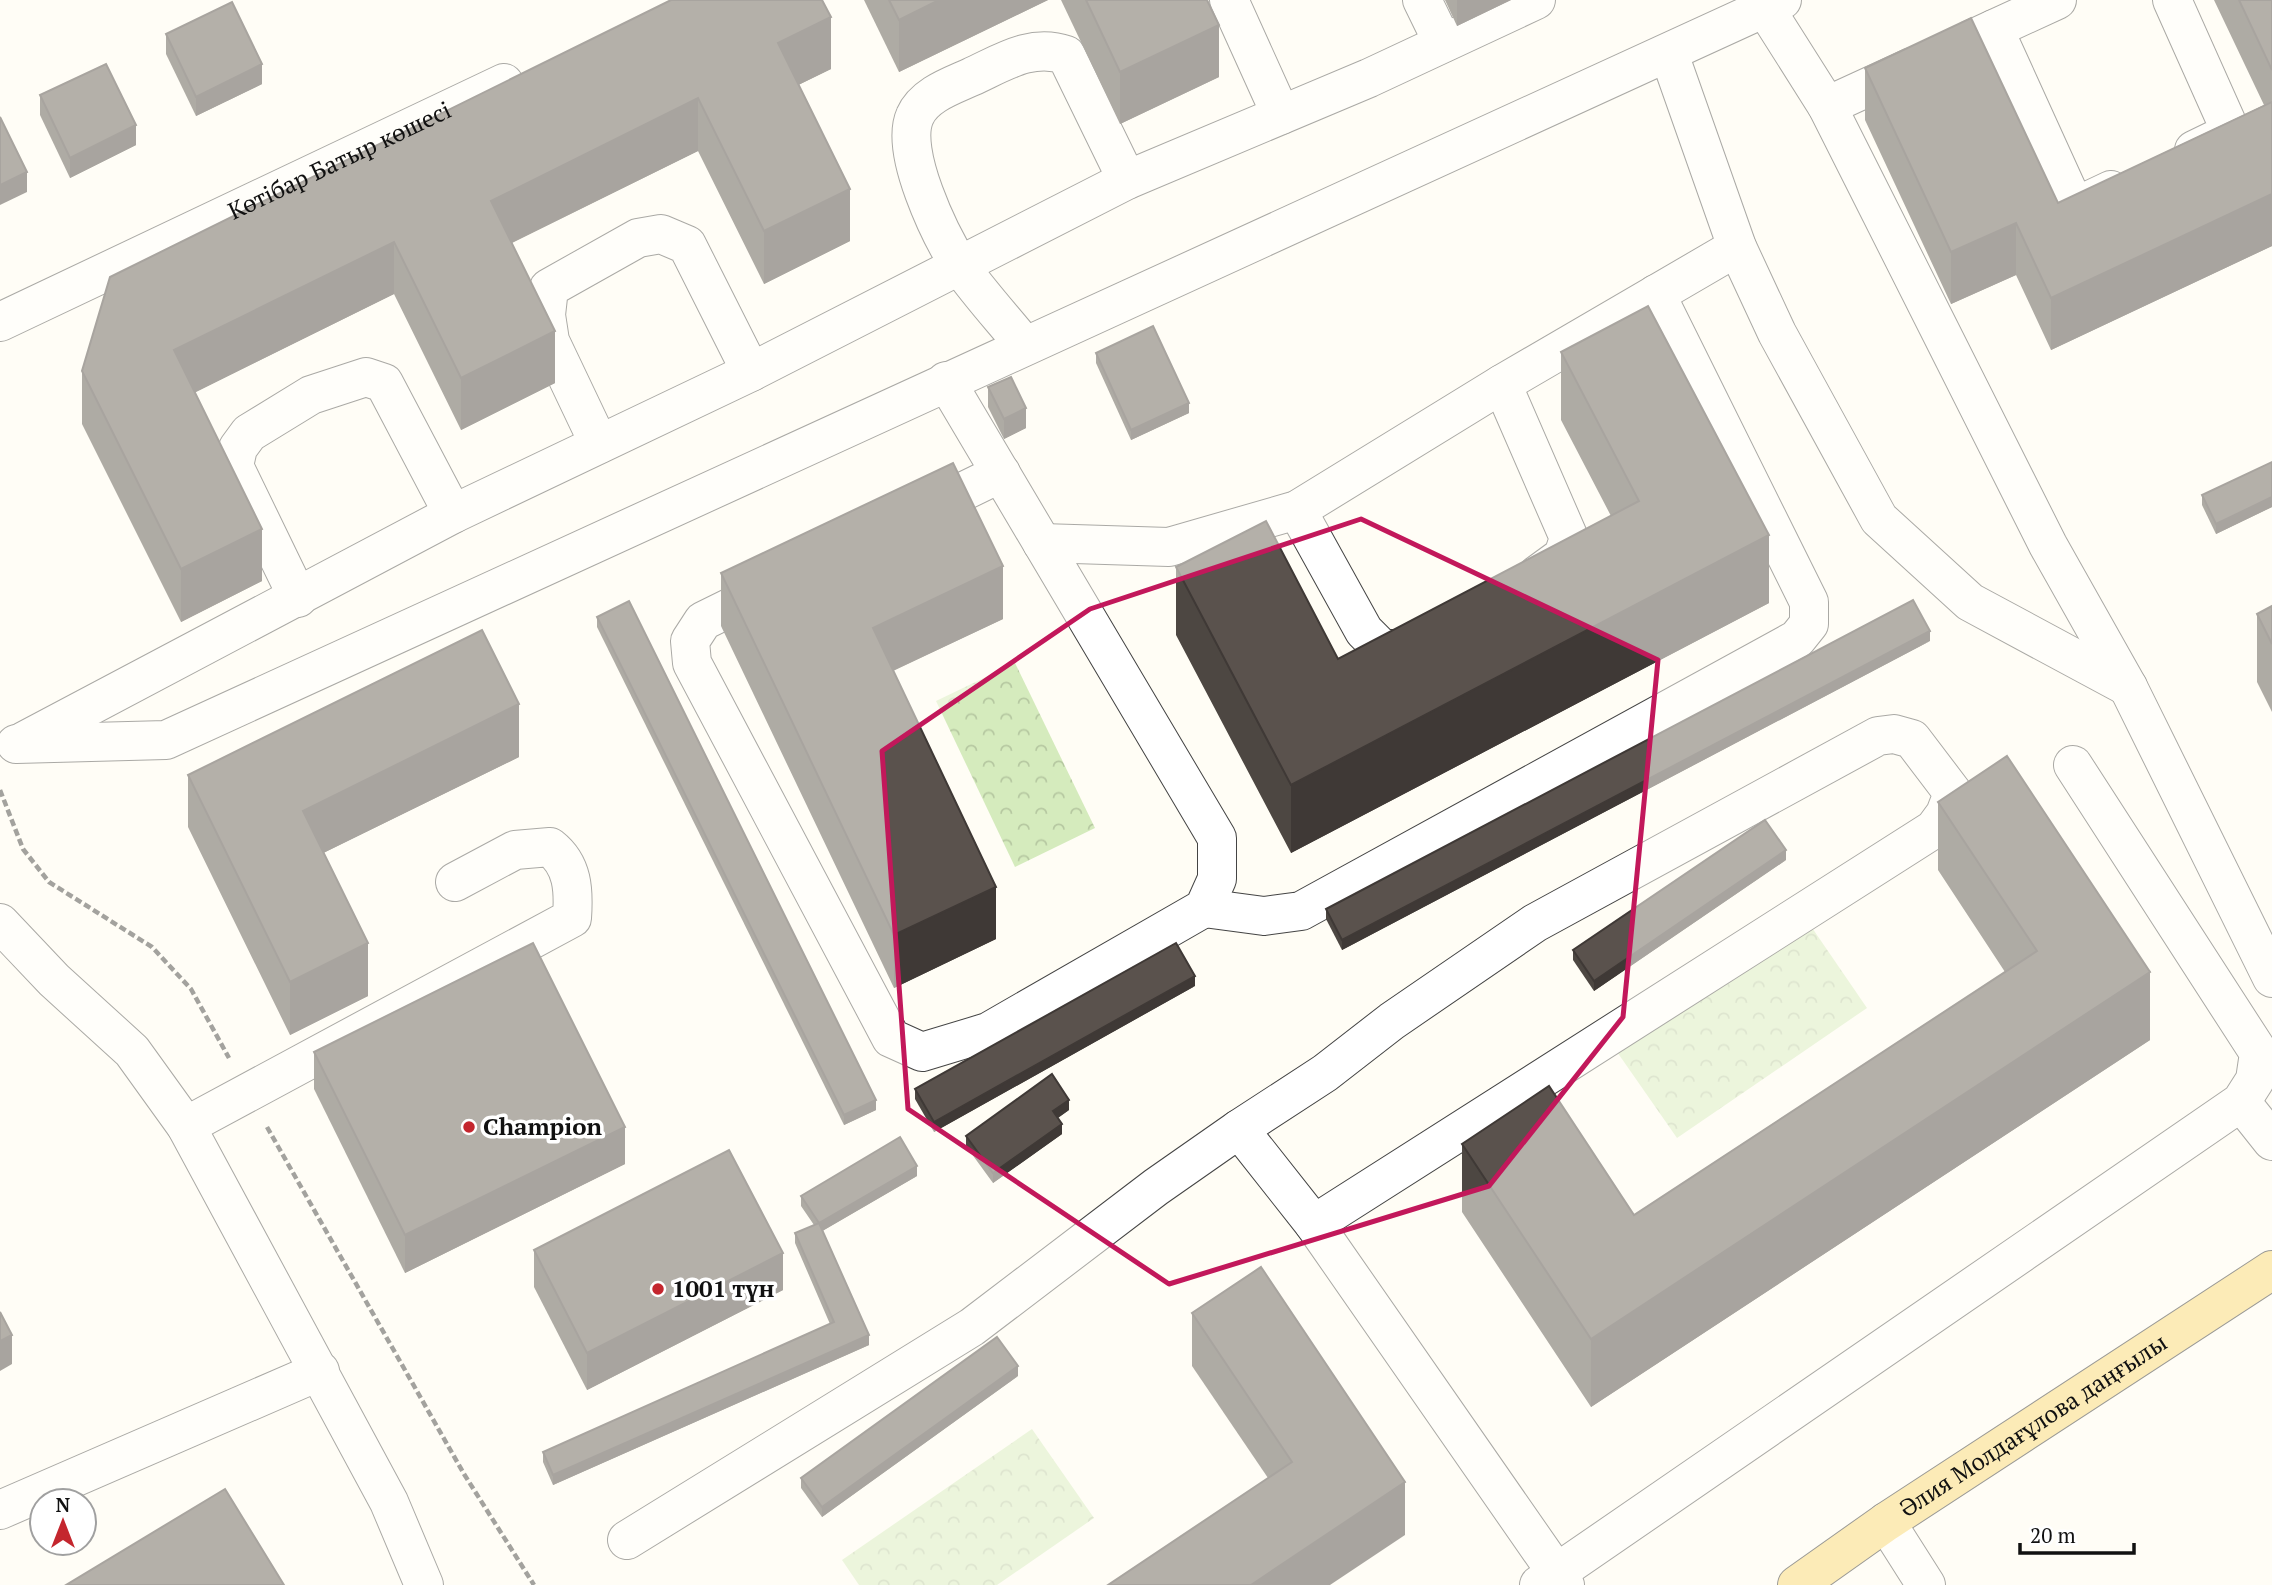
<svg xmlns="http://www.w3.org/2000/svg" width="2272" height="1585" font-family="'PT Serif',serif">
<defs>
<pattern id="park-crowns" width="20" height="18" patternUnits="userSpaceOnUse" patternTransform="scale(1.75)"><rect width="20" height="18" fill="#d5ebbd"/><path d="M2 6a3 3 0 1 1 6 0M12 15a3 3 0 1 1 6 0" fill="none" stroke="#b6c8a1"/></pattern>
</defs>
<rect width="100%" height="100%" fill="#fffdf5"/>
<!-- park -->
<g fill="url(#park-crowns)">
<path d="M1015 663 1095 828 1015 867 936 701Z"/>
<path d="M1806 919 1867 1008 1677 1138 1615 1049Z"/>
<path d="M1032 1429 1094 1518 997 1585H859L842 1560Z"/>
</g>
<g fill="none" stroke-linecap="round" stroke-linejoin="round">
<defs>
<g id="minor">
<path d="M1229 0 1281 115"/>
<path d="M1422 0 1443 43"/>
<path d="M2172 0 2231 132 2194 150"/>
<path d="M1765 8 1827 106 2048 545 2128 687 2272 978"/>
<path d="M1994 29 2075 207 2111 190"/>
<path d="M1970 40 2057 0"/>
<path d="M1669 54 1737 247 1777 333 1879 519 1970 602 2128 687"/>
<path d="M1827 106 1912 67"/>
<path id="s1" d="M0 322 504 83"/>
<path d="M1024 345C1003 319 979 293 960 266 940 235 899 151 915 116 924 95 951 86 971 77 1002 63 1031 43 1066 55L1127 180"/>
<path d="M1502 384 1569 538 1563 556 1537 575"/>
<path d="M599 444 550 341 546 315 549 288 638 238 661 234 687 245 751 372"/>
<path d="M1297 510 1364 631 1382 649H1403L1420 640"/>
<path d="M919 513 1001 473"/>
<path d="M1042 543 1169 547 1297 510 1502 384 1737 247"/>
<path d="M768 589 703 621 690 641 692 663 891 1038 922 1052 988 1032 1204 908 1217 879V838L946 381"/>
<path d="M298 598 234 466 238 448 249 433 311 395 366 377 384 383 453 514"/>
<path d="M24 741 453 514 751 372 1127 180 1369 78 1536 0"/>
<path d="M16 744 166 740 1782 0"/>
<path d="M1204 908 1264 916 1301 911 1797 639 1809 624V602L1656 294"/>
<path d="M0 923 54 980 132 1051 186 1126 389 1502 424 1585"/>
<path d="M2241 1102 2272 1141"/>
<path d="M186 1126 572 918C574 890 573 865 550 847L515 850 455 882"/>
<path d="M1239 1129 1325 1073 1392 1021 1535 923 1878 736 1894 734 1912 739 1953 793 1945 814 1934 829 1314 1224"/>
<path d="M0 1510 320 1371"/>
<path d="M1886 1522 1926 1585"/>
<path d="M627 1540 972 1327 1156 1187 1239 1129 1314 1224 1565 1585"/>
<path d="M1539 1585 2241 1102 2255 1080 2259 1053 2073 765"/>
</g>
<g id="major">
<path id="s2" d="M1797 1585 1886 1522 2272 1270"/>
</g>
</defs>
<!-- minor casing -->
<use href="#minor" stroke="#444" stroke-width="40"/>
<!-- major casing -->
<use href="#major" stroke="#222" stroke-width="40"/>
<!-- path -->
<g stroke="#333" stroke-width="4.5" stroke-dasharray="7 3.5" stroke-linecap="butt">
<path d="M0 790 23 849 49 882 152 947 191 989 229 1058"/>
<path d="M267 1127 464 1474 534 1585"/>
</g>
<!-- minor -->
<use href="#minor" stroke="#fff" stroke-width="38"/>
<!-- major -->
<use href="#major" stroke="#f9d66b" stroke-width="38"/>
</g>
<!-- wall -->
<g fill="#4d4742">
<path d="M671 0 831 69 798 85 850 241 764 284 698 151 512 243 555 383 461 430 394 294 195 392 262 581 181 622 82 424V371Z"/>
<path d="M864 0H1048L899 72Z"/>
<path d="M1061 0H1207L1219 77 1120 124Z"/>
<path d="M1445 0H1511L1457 26Z"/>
<path d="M2214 0H2272V246L2051 350 2016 275 1951 304 1865 120V68L2058 203 2264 105Z"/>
<path d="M166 34 262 84 196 116 166 54Z"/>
<path d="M40 95 136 145 70 178 40 115Z"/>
<path d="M1561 352 1769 603 1291 853 1176 635V567L1338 659 1611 516 1561 420Z"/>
<path d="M1096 353 1189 413 1131 440 1096 363Z"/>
<path d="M988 387 1026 428 1004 439 988 407Z"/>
<path d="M2272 462V507L2216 534 2202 505V495Z"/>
<path d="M721 573 1003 619 893 671 996 939 894 988 721 626Z"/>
<path d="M2272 606V712L2257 682V614Z"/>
<path d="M597 617 876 1110 844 1125 597 627Z"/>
<path d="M1930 641 1342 950 1326 919V909Z"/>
<path d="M519 757 323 853 368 996 290 1035 188 827V775Z"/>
<path d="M1938 802 2150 1040 1591 1407 1462 1212V1144L1634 1215 2005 972 1938 870Z"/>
<path d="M1786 860 1594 991 1573 960V950Z"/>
<path d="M1195 986 934 1132 915 1099V1089Z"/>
<path d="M314 1052 625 1164 405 1273 314 1089Z"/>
<path d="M1069 1110 1058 1118 1062 1134 993 1183 966 1146V1136Z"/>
<path d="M917 1176 822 1231 869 1345 553 1485 543 1462V1452L830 1324 795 1243V1233L814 1225 801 1206V1196Z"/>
<path d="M534 1250 783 1290 587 1390 534 1287Z"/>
<path d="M1192 1313 1405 1535 1268 1478 1192 1366Z"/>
<path d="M1018 1376 822 1517 801 1488V1478Z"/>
</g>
<!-- shaded-wall -->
<g fill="#3f3936">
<path d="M939 0H1048L899 72V20Z"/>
<path d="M1457 0H1511L1457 26Z"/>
<path d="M831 17V69L778 95V43Z"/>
<path d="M1219 25V77L1120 124V72Z"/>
<path d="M262 64V84L196 116V97Z"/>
<path d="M698 98V151L491 253V201Z"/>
<path d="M136 125V145L70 178V158Z"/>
<path d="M27 172V192L0 205V185Z"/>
<path d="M850 189V241L764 284V231Z"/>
<path d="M2272 194V246L2051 350V298Z"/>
<path d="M2016 223V275L1951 304V252Z"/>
<path d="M394 242V294L174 403V350Z"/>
<path d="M555 331V383L461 430V378Z"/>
<path d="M1189 403V413L1131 440V430Z"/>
<path d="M1026 408V428L1004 439V419Z"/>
<path d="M2272 497V507L2216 534V524Z"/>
<path d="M262 529V581L181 622V569Z"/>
<path d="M1769 535V603L1291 853V785Z"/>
<path d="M1003 566V619L873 680V628Z"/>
<path d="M1930 631V641L1342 950V940Z"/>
<path d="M519 704V757L303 863V811Z"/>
<path d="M1786 850V860L1594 991V981Z"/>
<path d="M996 887V939L894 988V935Z"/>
<path d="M368 943V996L290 1035V982Z"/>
<path d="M2150 972V1040L1591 1407V1339Z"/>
<path d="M1195 976V986L934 1132V1122Z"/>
<path d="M876 1100V1110L844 1125V1115Z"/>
<path d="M1069 1100V1110L1053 1121V1111Z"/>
<path d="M1062 1124V1134L993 1183V1173Z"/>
<path d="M625 1127V1164L405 1273V1235Z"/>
<path d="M917 1166V1176L819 1233V1223Z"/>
<path d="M783 1253V1290L587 1390V1353Z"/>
<path d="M12 1335V1364L0 1371V1341Z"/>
<path d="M869 1335V1345L553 1485V1475Z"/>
<path d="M1018 1366V1376L822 1517V1507Z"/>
<path d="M1405 1482V1535L1330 1585H1251Z"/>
</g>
<!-- building -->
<g fill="#5a524d" stroke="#3f3936" stroke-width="2">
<path d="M671 0H822L831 17 778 43 850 189 764 231 698 98 491 201 555 331 461 378 394 242 174 350 262 529 181 569 82 371 110 277Z"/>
<path d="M889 0H939L899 20Z"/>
<path d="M1086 0H1207L1219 25 1120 72Z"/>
<path d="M2239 0H2272V70Z"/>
<path d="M232 2 262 64 196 97 166 34Z"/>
<path d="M1971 18 2058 203 2272 102V194L2051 298 2016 223 1951 252 1865 68Z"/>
<path d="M106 64 136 125 70 158 40 95Z"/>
<path d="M0 117 27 172 0 185Z"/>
<path d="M1648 306 1769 535 1291 785 1176 567 1266 521 1338 659 1639 501 1561 352Z"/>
<path d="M1153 326 1189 403 1131 430 1096 353Z"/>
<path d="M1011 377 1026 408 1004 419 988 387Z"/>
<path d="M2272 462V497L2216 524 2202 495Z"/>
<path d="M953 463 1003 566 873 628 996 887 894 935 721 573Z"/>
<path d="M1913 600 1930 631 1342 940 1326 909Z"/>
<path d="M629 601 876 1100 844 1115 597 617Z"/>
<path d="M2272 606V644L2257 614Z"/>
<path d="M482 630 519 704 303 811 368 943 290 982 188 775Z"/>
<path d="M2007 756 2150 972 1591 1339 1462 1144 1549 1086 1634 1215 2037 951 1938 802Z"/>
<path d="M1765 820 1786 850 1594 981 1573 950Z"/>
<path d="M533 943 625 1127 405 1235 314 1052Z"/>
<path d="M1176 943 1195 976 934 1122 915 1089Z"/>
<path d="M1052 1074 1069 1100 1053 1111 1062 1124 993 1173 966 1136Z"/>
<path d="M900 1137 917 1166 819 1223 801 1196Z"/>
<path d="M729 1150 783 1253 587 1353 534 1250Z"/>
<path d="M819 1223 869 1335 553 1475 543 1452 834 1322 795 1233Z"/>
<path d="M1261 1267 1405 1482 1251 1585H1108L1292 1462 1192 1313Z"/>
<path d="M0 1312 12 1335 0 1341Z"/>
<path d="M997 1337 1018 1366 822 1507 801 1478Z"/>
<path d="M225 1489 284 1585H66Z"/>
</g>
<!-- marked area -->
<path d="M0 0H2272V1585H0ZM1361 519 1658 660 1623 1017 1489 1186 1169 1284 908 1109 882 751 1090 609Z" fill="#fffdf5" fill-opacity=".55" fill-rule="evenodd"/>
<path fill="none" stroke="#c2185b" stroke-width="5" stroke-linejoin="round" d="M1361 519 1658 660 1623 1017 1489 1186 1169 1284 908 1109 882 751 1090 609Z"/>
<!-- markers -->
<g fill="#c4262e" stroke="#fff" stroke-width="2.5">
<circle cx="469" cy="1127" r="7"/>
<circle cx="658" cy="1289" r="7"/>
</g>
<g text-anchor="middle" stroke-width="7" stroke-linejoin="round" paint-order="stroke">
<!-- street labels -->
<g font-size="24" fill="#111" stroke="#fff">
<text dy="8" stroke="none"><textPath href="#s1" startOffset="376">Көтібар Батыр көшесі</textPath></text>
<text dy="8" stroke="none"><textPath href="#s2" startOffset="285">Әлия Молдағұлова даңғылы</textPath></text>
</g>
<!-- poi labels -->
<g font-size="24" font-weight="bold" fill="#111" stroke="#fff" text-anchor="start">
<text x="483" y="1135">Champion</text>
<text x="672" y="1297">1001 түн</text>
</g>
</g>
<!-- north arrow -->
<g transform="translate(63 1522)"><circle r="33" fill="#ffffff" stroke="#a0a0a0" stroke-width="2"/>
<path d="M0-5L12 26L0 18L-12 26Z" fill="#c4262e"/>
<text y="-10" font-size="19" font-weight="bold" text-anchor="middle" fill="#111111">N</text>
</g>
<!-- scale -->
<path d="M2020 1543v10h114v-10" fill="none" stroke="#111111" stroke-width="3.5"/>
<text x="2030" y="1543" font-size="21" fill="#111111" stroke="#ffffff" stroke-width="5" paint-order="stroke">20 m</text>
</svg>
